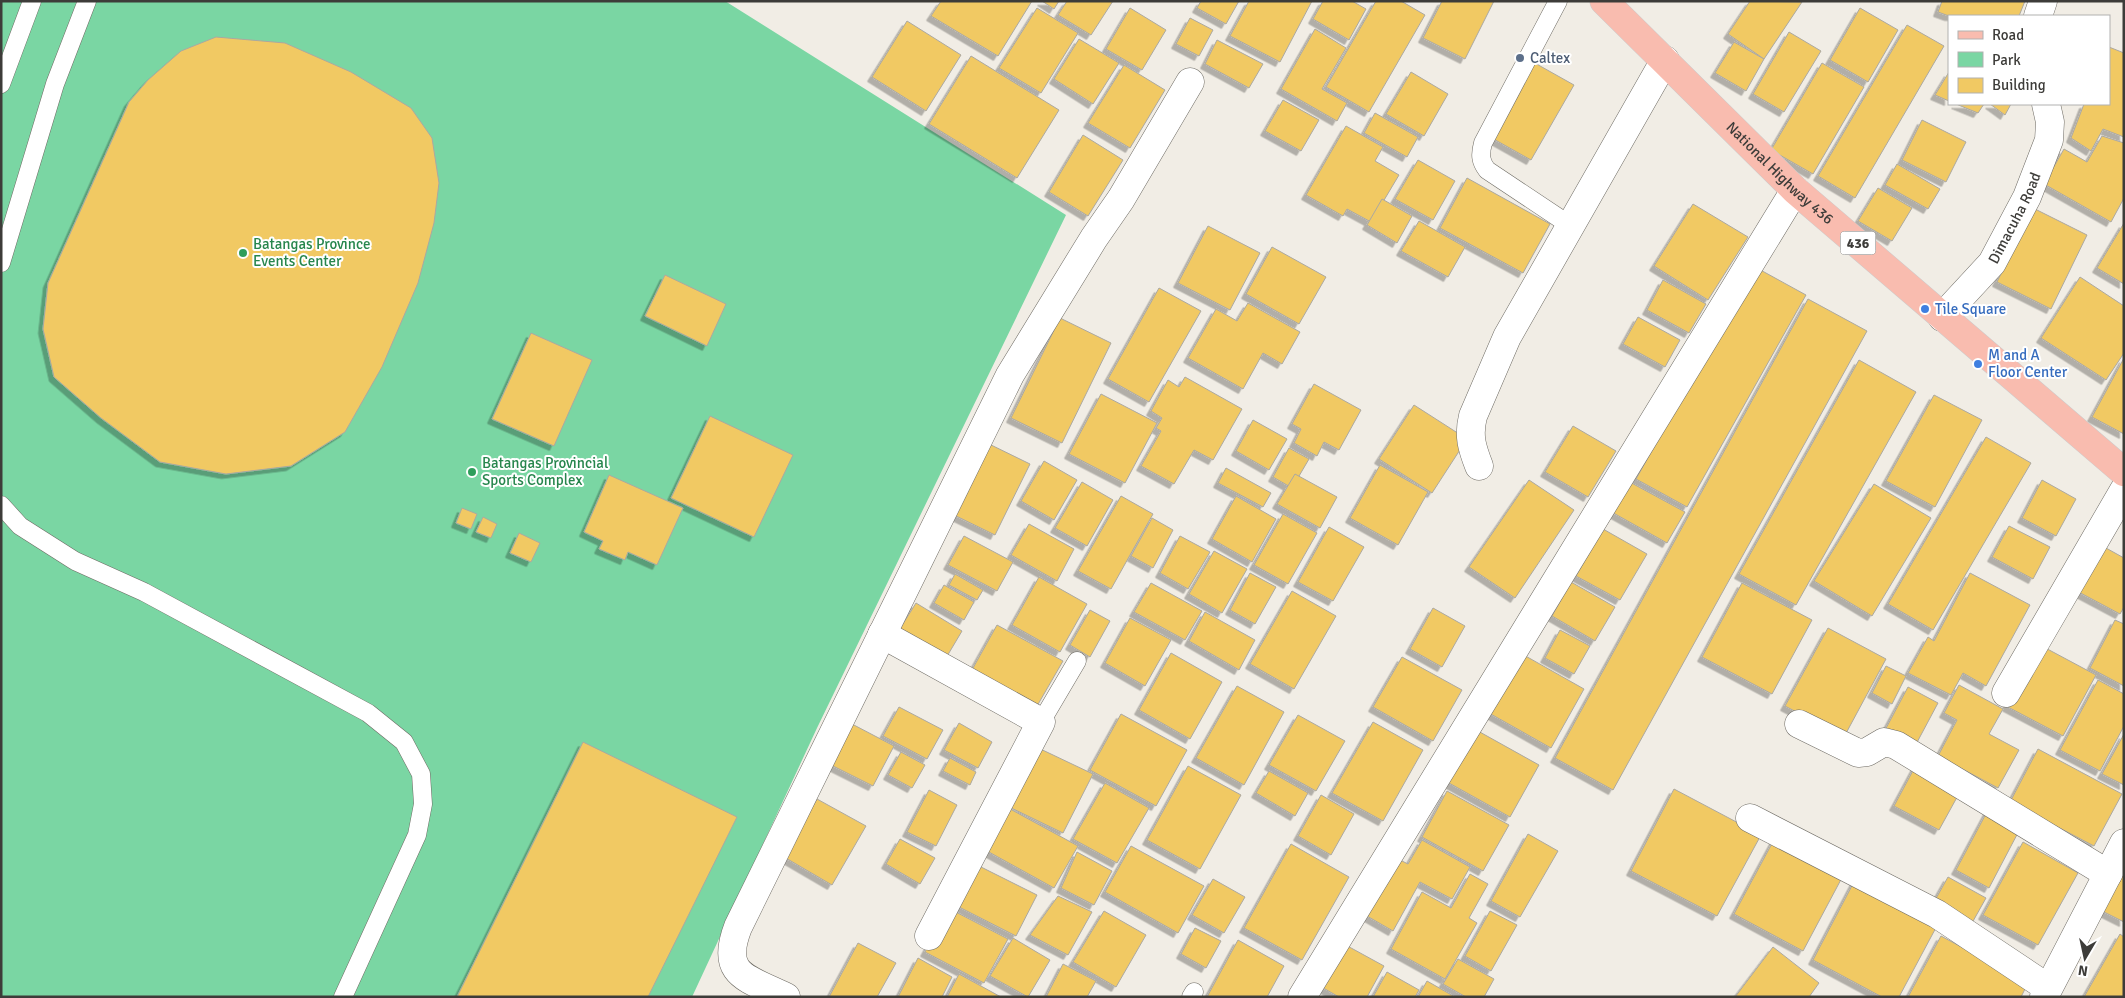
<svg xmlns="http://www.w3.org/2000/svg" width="2125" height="998" font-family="Signika,sans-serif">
<defs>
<filter id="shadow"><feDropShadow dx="-4.5" dy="4.5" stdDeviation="0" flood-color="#0004"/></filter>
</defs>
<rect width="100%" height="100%" fill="#f1ede5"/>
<!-- green -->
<path fill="#7ad6a3" d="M1 1H725L1066 215 817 728 692 997H1Z"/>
<!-- building -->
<g fill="#f1c963" stroke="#aba8a1" filter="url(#shadow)">
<path d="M941 1H1032L998 56 931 16Z"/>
<path d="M1042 1H1059L1054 9Z"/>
<path d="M1067 1H1113L1091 35 1058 15Z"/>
<path d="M1201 1H1239L1226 24 1197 8Z"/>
<path d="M1249 1H1312L1280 62 1230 36Z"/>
<path d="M1323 1H1352L1366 9 1349 40 1313 19Z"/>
<path d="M1376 1H1401L1425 15 1369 112 1326 87Z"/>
<path d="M1442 1H1494L1465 59 1423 38Z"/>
<path d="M1750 1 1802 2 1764 59 1728 34Z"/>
<path d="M1942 1H2025L2019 16H1949L1938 12Z"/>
<path d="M1037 8 1078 33 1041 93 999 68Z"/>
<path d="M1130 8 1166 30 1142 70 1106 49Z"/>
<path d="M1860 8 1898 30 1868 82 1830 60Z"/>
<path d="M1190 18 1213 30 1199 56 1176 44Z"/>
<path d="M907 21 961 55 926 111 872 77Z"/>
<path d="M1907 25 1944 46 1855 198 1818 176Z"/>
<path d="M1315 29 1346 48 1322 89 1347 103 1337 121 1281 89Z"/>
<path d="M1789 32 1821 51 1784 112 1753 94Z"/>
<path d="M216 37 285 43 351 72 411 108 432 138 439 183 434 223 418 283 382 367 345 432 291 466 226 474 160 462 101 418 54 377 43 329 48 283 129 102 148 80 181 51Z"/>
<path d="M1079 39 1119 63 1093 104 1054 79Z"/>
<path d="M1217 40 1263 64 1249 88 1205 64Z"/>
<path d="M1734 42 1764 59 1746 91 1715 73Z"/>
<path d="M2109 47 2124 53V137L2103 129 2091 151 2071 138 2084 104H2109Z"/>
<path d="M971 56 1059 110 1017 178 929 124Z"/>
<path d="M1533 62 1574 85 1531 160 1490 137Z"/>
<path d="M1822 63 1864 87 1813 174 1771 150Z"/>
<path d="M1124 65 1165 90 1130 148 1088 123Z"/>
<path d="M1411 72 1448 94 1424 136 1386 114Z"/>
<path d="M1949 72V101L1935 95Z"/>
<path d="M1283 100 1319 120 1301 151 1265 131Z"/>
<path d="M1956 104H1984L1978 113Z"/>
<path d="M1990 104H2011L2005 115Z"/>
<path d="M1375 113 1418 137 1407 157 1364 133Z"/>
<path d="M1922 120 1966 142 1946 182 1902 160Z"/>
<path d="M1346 126 1383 147 1375 161 1399 175 1371 222 1347 209 1343 216 1306 195Z"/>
<path d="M1083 135 1123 160 1088 216 1049 192Z"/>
<path d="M2102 136 2124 143V198L2111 222 2044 184 2064 149 2087 162Z"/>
<path d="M1418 160 1455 181 1433 220 1395 199Z"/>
<path d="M1897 164 1940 189 1928 209 1885 185Z"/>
<path d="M1467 178 1550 224 1523 273 1440 228Z"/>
<path d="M1878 188 1912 208 1892 241 1858 221Z"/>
<path d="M1382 199 1412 216 1397 243 1367 225Z"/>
<path d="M1693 204 1748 237 1708 300 1654 266Z"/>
<path d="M2033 208 2087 235 2051 309 1997 282Z"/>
<path d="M1419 221 1465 247 1448 277 1401 251Z"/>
<path d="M2124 223V284L2097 268Z"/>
<path d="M1208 226 1260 253 1230 310 1178 283Z"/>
<path d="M1272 247 1326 277 1299 324 1246 294Z"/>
<path d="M1755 267 1806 295 1687 507 1636 479Z"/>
<path d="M665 275 726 304 707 346 645 316Z"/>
<path d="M2080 277 2124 306V353L2106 380 2041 338Z"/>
<path d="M1663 280 1706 304 1689 333 1647 310Z"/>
<path d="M1159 288 1201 311 1149 402 1108 379Z"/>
<path d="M1808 299 1867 331 1613 790 1555 758Z"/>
<path d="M1248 303 1300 332 1282 364 1263 353 1243 389 1188 358 1216 309 1237 321Z"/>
<path d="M1638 317 1680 340 1665 367 1623 344Z"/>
<path d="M1060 318 1111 343 1062 443 1011 418Z"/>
<path d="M531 333 592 360 554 446 492 419Z"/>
<path d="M2124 358V434L2092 417Z"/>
<path d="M1859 360 1916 392 1796 605 1739 574Z"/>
<path d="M1185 377 1242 409 1213 460 1194 450 1174 484 1141 466 1161 431 1156 428 1162 418 1151 411 1168 380 1179 387Z"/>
<path d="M1314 384 1361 410 1339 450 1324 442 1317 456 1294 443 1301 429 1292 424Z"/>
<path d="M1101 394 1157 423 1125 483 1069 454Z"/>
<path d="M1934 395 1982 420 1935 507 1886 481Z"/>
<path d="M1414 405 1467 439 1432 493 1379 459Z"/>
<path d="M710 416 793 455 754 537 671 498Z"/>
<path d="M1253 420 1287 439 1269 470 1236 451Z"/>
<path d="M1573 426 1616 451 1588 497 1545 472Z"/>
<path d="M1986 437 2031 463 1933 630 1888 604Z"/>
<path d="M987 443 1030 464 995 535 952 514Z"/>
<path d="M1289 448 1309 459 1292 488 1273 477Z"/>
<path d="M1044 461 1077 480 1054 520 1021 501Z"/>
<path d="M1380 465 1428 492 1398 545 1350 518Z"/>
<path d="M1226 468 1271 493 1263 507 1218 483Z"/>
<path d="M1295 474 1337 497 1320 528 1277 504Z"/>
<path d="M609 475 683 508 657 565 628 552 625 560 599 549 603 541 584 532Z"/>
<path d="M1529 480 1574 510 1515 598 1469 567Z"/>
<path d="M1626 480 1685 512 1667 543 1608 510Z"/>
<path d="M2042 480 2076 499 2056 536 2022 518Z"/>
<path d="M1082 482 1113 500 1087 546 1055 528Z"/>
<path d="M1874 484 1931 518 1872 616 1814 581Z"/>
<path d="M1121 496 1153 514 1111 589 1078 571Z"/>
<path d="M1236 496 1276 519 1252 562 1212 539Z"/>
<path d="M462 508 477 514 471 529 456 523Z"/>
<path d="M1283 514 1317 533 1288 584 1254 565Z"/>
<path d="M483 517 497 524 491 538 476 532Z"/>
<path d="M1152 518 1173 530 1153 568 1131 556Z"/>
<path d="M1029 524 1074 549 1057 581 1011 555Z"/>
<path d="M2009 526 2050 547 2033 579 1992 557Z"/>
<path d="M1329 527 1364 547 1333 601 1298 582Z"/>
<path d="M1603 529 1647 554 1620 600 1576 576Z"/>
<path d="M519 533 540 543 531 562 510 553Z"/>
<path d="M964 536 1013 562 997 591 948 565Z"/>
<path d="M1180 536 1210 552 1188 589 1160 573Z"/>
<path d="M2097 543 2124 558V607L2120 614 2073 589Z"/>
<path d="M1214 551 1247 569 1222 613 1189 594Z"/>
<path d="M1250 573 1276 587 1255 624 1230 610Z"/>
<path d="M1970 573 2030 605 1986 686 1963 673 1951 695 1908 673 1928 637 1934 641Z"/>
<path d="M955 574 983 590 977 600 949 585Z"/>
<path d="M1039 577 1087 604 1060 652 1012 625Z"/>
<path d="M1571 582 1615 607 1595 641 1552 616Z"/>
<path d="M1151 583 1202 611 1185 640 1134 612Z"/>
<path d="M1742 583 1812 620 1772 694 1702 657Z"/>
<path d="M944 585 974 602 964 620 934 603Z"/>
<path d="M1292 591 1336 616 1294 689 1250 664Z"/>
<path d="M916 603 962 631 943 663 896 635Z"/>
<path d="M1433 608 1465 626 1442 667 1410 649Z"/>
<path d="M1090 610 1110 621 1090 657 1070 645Z"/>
<path d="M1205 612 1255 640 1239 670 1189 641Z"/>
<path d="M1130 618 1171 640 1145 686 1105 663Z"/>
<path d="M2115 620 2124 624V686L2090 668Z"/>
<path d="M997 625 1063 661 1033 713 968 677Z"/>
<path d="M1828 628 1886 659 1844 737 1785 706Z"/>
<path d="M1560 630 1590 646 1574 674 1545 658Z"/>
<path d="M2038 644 2096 675 2063 736 2006 706Z"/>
<path d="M1171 653 1222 682 1190 739 1139 710Z"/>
<path d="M1522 654 1584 689 1551 748 1489 713Z"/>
<path d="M1402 657 1462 690 1433 741 1373 707Z"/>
<path d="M1886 666 1906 676 1892 704 1872 693Z"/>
<path d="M2098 680 2124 694V726L2100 771 2060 750Z"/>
<path d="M1959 685 2003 709 1989 734 2019 750 1998 788 1938 756 1957 720 1944 713Z"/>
<path d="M1237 686 1284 712 1244 785 1196 758Z"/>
<path d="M1908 687 1938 703 1914 748 1884 732Z"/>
<path d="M899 707 943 730 927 759 883 736Z"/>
<path d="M1121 714 1187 750 1156 806 1090 770Z"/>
<path d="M1298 715 1345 741 1316 791 1269 765Z"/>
<path d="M1373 722 1423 750 1383 821 1332 793Z"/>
<path d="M959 723 992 742 978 768 944 750Z"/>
<path d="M852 724 894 746 873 786 831 765Z"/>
<path d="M1469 726 1539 765 1510 817 1440 778Z"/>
<path d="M2124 734V785L2102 774Z"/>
<path d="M583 742 737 817 648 997H457Z"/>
<path d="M1032 745 1093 774 1063 833 1003 804Z"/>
<path d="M2038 749 2122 794 2094 846 2010 802Z"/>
<path d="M901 752 925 765 912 788 888 775Z"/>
<path d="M950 758 976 772 970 785 943 771Z"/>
<path d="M1916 765 1961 790 1939 830 1894 806Z"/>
<path d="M1188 766 1241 795 1200 869 1147 840Z"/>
<path d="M1269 771 1308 793 1295 816 1256 793Z"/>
<path d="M1105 783 1149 808 1117 863 1073 839Z"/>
<path d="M1674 789 1761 835 1717 916 1631 871Z"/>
<path d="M929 790 957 805 936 846 907 832Z"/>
<path d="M1447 791 1509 825 1483 871 1422 837Z"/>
<path d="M1321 795 1354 814 1331 855 1298 836Z"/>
<path d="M817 799 866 826 832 885 784 857Z"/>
<path d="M1001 804 1078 846 1054 888 978 846Z"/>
<path d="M1988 810 2021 827 1989 888 1956 870Z"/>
<path d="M1528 834 1558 851 1520 917 1491 901Z"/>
<path d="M1776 836 1845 872 1803 951 1734 914Z"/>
<path d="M900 839 935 858 920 884 886 864Z"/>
<path d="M1422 840 1470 867 1452 899 1420 882 1393 931 1360 912 1392 856 1408 864Z"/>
<path d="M2023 842 2078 873 2038 945 1983 915Z"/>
<path d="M1291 844 1349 877 1302 960 1244 928Z"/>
<path d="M1131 846 1204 886 1178 933 1105 892Z"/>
<path d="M1077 852 1112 871 1094 905 1061 888Z"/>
<path d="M2124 859V922L2098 909Z"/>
<path d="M979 866 1037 895 1016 936 959 907Z"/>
<path d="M1470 874 1488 884 1469 918 1477 923 1445 979 1391 949 1422 892 1451 908Z"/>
<path d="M1948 877 1986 898 1972 923 1934 902Z"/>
<path d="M1856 878 1939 922 1899 997H1882L1813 960Z"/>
<path d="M1213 879 1245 897 1224 933 1192 915Z"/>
<path d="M1058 896 1092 912 1068 955 1030 935Z"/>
<path d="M948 908 1008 939 984 983 925 952Z"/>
<path d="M1104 911 1146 935 1116 987 1073 962Z"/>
<path d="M1490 911 1517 925 1491 971 1465 956Z"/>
<path d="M1195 928 1221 941 1206 968 1181 954Z"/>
<path d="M2120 934 2124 937V997H2084Z"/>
<path d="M1941 936 2028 983 2021 997H1908Z"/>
<path d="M1013 938 1050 960 1028 997 990 976Z"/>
<path d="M1238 940 1284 966 1267 997H1207Z"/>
<path d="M858 943 896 963 877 997H829Z"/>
<path d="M1342 943 1384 966 1367 997H1339L1318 985Z"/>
<path d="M1773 947 1819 983 1809 997H1735Z"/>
<path d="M918 958 952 977 942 997H898Z"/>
<path d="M1458 959 1494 979 1484 997H1466L1443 984Z"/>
<path d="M1063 964 1096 981 1087 997H1046Z"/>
<path d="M1387 972 1419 990 1415 997H1373Z"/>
<path d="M959 974 1001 997H947Z"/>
<path d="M1427 981 1455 997H1418Z"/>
</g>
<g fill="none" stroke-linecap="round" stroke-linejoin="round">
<defs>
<g id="service">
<path d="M1558 1 1483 143C1480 154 1480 161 1487 170L1571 226"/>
<path d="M1 84 32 1"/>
<path d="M1 263 55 84 87 1"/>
<path d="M1 505 20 526 75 561 144 592 368 713 404 742 421 774 423 804 417 835 343 997"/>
<path d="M1041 722 1077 661"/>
<path d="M1191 997 1194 992"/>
</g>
<g id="minor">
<path d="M2038 16 2043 1"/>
<path id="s1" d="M1942 317 1992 263 2027 197 2049 140 2050 122 2046 104"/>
<path d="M1479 466C1472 448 1468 436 1473 416L1507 337 1665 60"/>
<path d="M882 634 1041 722 929 936"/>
<path d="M2006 693 2124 490"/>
<path d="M1799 724 1858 753 1867 752 1884 742 1896 745 2108 874"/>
<path d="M1750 818 1937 914 2048 988"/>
<path d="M786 997C748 978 719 976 738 927L1010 375 1094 238 1121 199 1190 82"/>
<path d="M1302 997 1795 190"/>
<path d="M2044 997 2124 843"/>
</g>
<g id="primary">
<path id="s2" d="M1604 1 1795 190 2124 472"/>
</g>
</defs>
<!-- service casing -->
<use href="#service" stroke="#6e6b64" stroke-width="19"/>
<!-- minor casing -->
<use href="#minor" stroke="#6e6b64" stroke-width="29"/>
<!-- primary casing -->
<use href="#primary" stroke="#cdcccc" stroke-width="29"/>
<!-- service -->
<use href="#service" stroke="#fff" stroke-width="18"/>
<!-- minor -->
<use href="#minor" stroke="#fff" stroke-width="28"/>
<!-- primary -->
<use href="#primary" stroke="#f9bcaf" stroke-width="28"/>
</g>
<!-- markers -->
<circle fill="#5c6f8a" stroke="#fff" stroke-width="2" cx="1520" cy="58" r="5"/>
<g fill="#2e9e5b" stroke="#fff" stroke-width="2">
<circle cx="243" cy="253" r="5"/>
<circle cx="472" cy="472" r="5"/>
</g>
<g fill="#3f7fe0" stroke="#fff" stroke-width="2">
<circle cx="1925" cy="309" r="5"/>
<circle cx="1978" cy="364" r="5"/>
</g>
<g text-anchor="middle" stroke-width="4" stroke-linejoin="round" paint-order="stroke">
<!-- shield labels -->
<rect fill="#fff" stroke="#777674" stroke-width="1" x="1840.5" y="231.5" width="35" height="23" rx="4"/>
<g font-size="14" font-weight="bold" fill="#3d3c39">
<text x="1858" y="248">436</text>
</g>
<!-- service labels -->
<g font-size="15" fill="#4e5e75" stroke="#fff" text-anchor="start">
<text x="1530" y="63">Caltex</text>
</g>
<!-- street labels -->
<g font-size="15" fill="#3d3c39" stroke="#fff">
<text dy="5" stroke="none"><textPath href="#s2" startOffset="246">National Highway 436</textPath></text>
<text dy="5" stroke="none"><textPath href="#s1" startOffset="124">Dimacuha Road</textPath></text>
</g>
<!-- leisure labels -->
<g font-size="15" fill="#27864d" stroke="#fff" text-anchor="start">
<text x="253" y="249">Batangas Province<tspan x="253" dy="17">Events Center</tspan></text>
<text x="482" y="468">Batangas Provincial<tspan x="482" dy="17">Sports Complex</tspan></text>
</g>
<!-- shop labels -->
<g font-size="15" fill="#366cbe" stroke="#fff" text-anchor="start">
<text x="1935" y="314">Tile Square</text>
<text x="1988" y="360">M and A<tspan x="1988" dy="17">Floor Center</tspan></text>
</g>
</g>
<!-- border -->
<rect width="2125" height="998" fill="none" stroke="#3d3c39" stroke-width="5"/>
<!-- legend -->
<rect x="1948" y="15" width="162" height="90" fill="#ffffff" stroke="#b1b1b0"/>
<rect x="1958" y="31" width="25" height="8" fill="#f9bcaf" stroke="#b1b1b0"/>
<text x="1992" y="40" font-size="15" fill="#3d3c39">Road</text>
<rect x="1958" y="52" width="25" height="15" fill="#7ad6a3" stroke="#b1b1b0"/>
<text x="1992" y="65" font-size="15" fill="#3d3c39">Park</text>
<rect x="1958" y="78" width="25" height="15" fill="#f1c963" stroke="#b1b1b0"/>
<text x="1992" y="90" font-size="15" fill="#3d3c39">Building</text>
<!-- north arrow -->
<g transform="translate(2085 958) rotate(189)" stroke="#ffffff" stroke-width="4" paint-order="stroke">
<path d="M0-4L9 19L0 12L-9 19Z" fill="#3d3c39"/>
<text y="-8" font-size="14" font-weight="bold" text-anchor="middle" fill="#3d3c39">N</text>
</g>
</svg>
